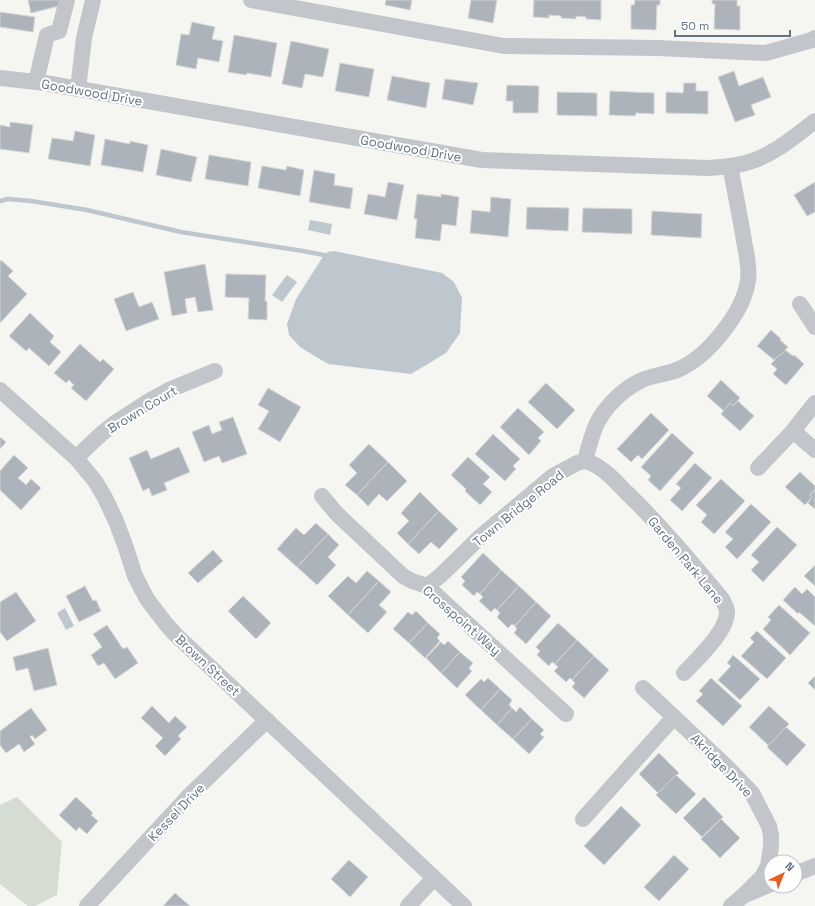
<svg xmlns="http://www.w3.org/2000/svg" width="815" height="906" font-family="'Space Grotesk',sans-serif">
<rect width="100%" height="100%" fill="#f5f5f1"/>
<!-- green -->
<path fill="#d5dcd2" d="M17 797 62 842 57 895 35 906H28L0 884V805Z"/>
<!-- water -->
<g fill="#bdc7cd">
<path d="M310 220 332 224 330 235 308 230Z"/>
<path d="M334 251 442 273 454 282 462 298 460 333 446 353 411 374 328 364 300 347 289 335 287 324 296 299 324 255 328 252Z"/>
<path d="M287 275 297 282 282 302 272 295Z"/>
<path d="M65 608 74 626 66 630 57 613Z"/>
</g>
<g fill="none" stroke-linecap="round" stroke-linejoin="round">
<!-- stream -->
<path stroke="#bdc7cd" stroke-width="4.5" d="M0 201 8 199 31 201 87 210 181 232 303 251 324 255"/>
</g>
<!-- building -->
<g fill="#adb3ba" stroke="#d6d6d4">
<path d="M28 0H62L63 5 31 13Z"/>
<path d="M386 0H412L410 10 385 5Z"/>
<path d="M471 0H497L493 23 468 18Z"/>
<path d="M534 0H601V20L586 19V17L576 16V19L561 18V16L549 15V18L533 17Z"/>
<path d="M635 0H660V5H657L656 30 631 29V5H634Z"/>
<path d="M712 0H737V6H740V30L714 29 715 4H712Z"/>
<path d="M0 12 35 17 33 32 0 27Z"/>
<path d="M192 22 215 27 212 39 223 41 219 62 198 58 196 69 176 65 181 34 189 35Z"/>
<path d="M234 35 277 43 271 77 247 73 246 75 228 72Z"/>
<path d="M291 41 329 49 323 77 305 74 302 88 282 84Z"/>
<path d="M340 63 374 69 369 97 335 91Z"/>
<path d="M734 71 739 86 763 77 771 97 751 105 755 115 735 122 718 77Z"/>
<path d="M392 76 430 83 426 108 387 100Z"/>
<path d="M445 79 478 83 473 105 442 99Z"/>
<path d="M684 83H696V91H708V114L666 113V92L683 93Z"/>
<path d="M507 85 539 86 538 113H513V101H506Z"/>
<path d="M610 91 654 93V114L636 113 635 116 609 115Z"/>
<path d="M557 92 597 93V116L557 115Z"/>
<path d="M10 122 33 125 29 153 0 149V125L10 127Z"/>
<path d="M75 131 95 135 90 166 48 159 52 138 73 141Z"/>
<path d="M105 139 130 144V141L148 145 143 172 101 165Z"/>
<path d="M161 149 197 157 191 182 156 175Z"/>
<path d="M209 155 251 162 248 186 205 179Z"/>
<path d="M262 166 286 170 287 166 304 170 300 196 258 188Z"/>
<path d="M314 170 335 174 334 185 353 188 350 209 309 202Z"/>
<path d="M388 182 404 185 397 220 364 214 368 194 385 197Z"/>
<path d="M815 182V212L807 216 794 195Z"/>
<path d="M417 194 441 197V194L459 197 456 226 442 224 440 241 415 238 417 219H414Z"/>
<path d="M491 197 511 199 508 237 470 233 472 210 490 212Z"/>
<path d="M527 207 569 208 568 231 526 229Z"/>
<path d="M583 208 632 209V234L582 232Z"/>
<path d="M652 211 702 214 701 238 651 235Z"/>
<path d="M1 260 13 271 8 276 27 294 0 323V262Z"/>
<path d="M205 264 213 310 198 312 195 297 185 299 187 313 172 316 164 272Z"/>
<path d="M226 274 266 275 265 301H267V320L248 319 249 298 225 297Z"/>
<path d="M133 292 139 307 152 302 159 319 126 331 114 299Z"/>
<path d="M30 313 54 336 50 342 61 352 49 366 29 348 26 351 9 336Z"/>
<path d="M771 330 781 339 780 340 788 347 780 356 779 355 774 360 757 346Z"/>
<path d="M80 344 100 362 103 359 114 369 86 401 71 388 74 385 69 380 66 383 54 373Z"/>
<path d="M785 350 793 356 794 355 804 364 786 385 773 374 777 369 771 364 779 355 780 356Z"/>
<path d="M721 380 740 398 733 406 730 403 724 411 707 396Z"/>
<path d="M546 383 575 410 557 429 528 402Z"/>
<path d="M268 388 301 407 280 442 258 429 269 411 258 405Z"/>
<path d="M738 401 754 416 740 431 721 414 730 403 733 406Z"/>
<path d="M518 408 544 432 538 438 541 441 529 455 500 427Z"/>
<path d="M651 413 669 430 642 459 638 455 631 462 617 449Z"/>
<path d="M233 417 247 454 222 463 219 456 204 462 192 432 209 425 212 434 222 430 219 422Z"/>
<path d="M672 433 694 453 660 491 648 480 651 476 641 467Z"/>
<path d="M493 434 520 459 513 466 516 469 505 481 475 454Z"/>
<path d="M0 437 6 442 0 449Z"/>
<path d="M369 444 388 462 357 495 345 485 357 473 349 465Z"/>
<path d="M179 447 190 472 164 483 167 490 152 496 149 488 143 491 129 458 147 450 151 459Z"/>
<path d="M14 455 28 468 18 478 26 485 31 479 41 488 21 510 0 490V471Z"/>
<path d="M468 457 490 477 483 484 492 492 480 505 465 491 466 489 451 475Z"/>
<path d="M388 462 407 481 387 501 379 494 368 506 357 495Z"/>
<path d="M695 463 712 478 682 511 670 500 681 488 676 484Z"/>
<path d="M800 472 815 486V489L810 495 812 497 805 505 785 487Z"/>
<path d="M721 479 745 501 714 534 701 522 707 515 696 505Z"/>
<path d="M815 489V509L808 503 812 497 810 495Z"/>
<path d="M420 492 439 511 408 544 397 533 409 521 401 513Z"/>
<path d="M751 504 771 522 737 559 725 547 733 539 725 532Z"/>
<path d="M439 511 458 529 439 549 431 542 419 554 408 544Z"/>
<path d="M316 523 328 534 297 567 277 549 296 528 304 535Z"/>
<path d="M777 527 797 545 763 582 751 570 759 562 751 555Z"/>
<path d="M328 534 339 545 328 557 336 565 317 585 297 567Z"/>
<path d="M213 550 223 561 198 583 188 573Z"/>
<path d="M483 553 501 570 480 594 477 592 474 596 462 585 465 581 461 577Z"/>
<path d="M815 565V586L804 576Z"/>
<path d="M501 570 519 586 497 610 495 608 491 612 479 601 483 597 480 594Z"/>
<path d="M367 571 379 581 348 615 328 596 348 576 356 583Z"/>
<path d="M379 581 391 592 379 605 387 612 368 633 348 615Z"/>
<path d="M85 586 93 601 96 600 101 611 79 622 66 596Z"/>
<path d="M519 586 536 602 515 626 512 624 508 628 497 617 500 613 497 610Z"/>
<path d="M795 587 802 594 807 589 815 597V626L799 612 798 614 783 600Z"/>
<path d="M16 592 36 621 7 641 0 632V602Z"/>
<path d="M243 596 271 623 256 639 228 611Z"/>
<path d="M536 602 551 616 526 644 514 633 517 629 515 626Z"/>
<path d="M779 605 810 633 790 655 763 629 771 620 768 617Z"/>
<path d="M416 611 428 623 409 643 393 629 408 612 412 615Z"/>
<path d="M428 623 440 634 437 638 440 641 425 658 409 643Z"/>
<path d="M558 623 577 640 555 664 552 662 549 666 537 655 540 651 536 647Z"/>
<path d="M107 625 123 649 127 647 138 663 115 679 104 663 98 666 91 655 102 647 93 634Z"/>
<path d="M757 631 786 658 767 679 741 656 754 642 750 638Z"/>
<path d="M577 640 594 656 572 680 570 678 566 682 554 671 558 667 555 664Z"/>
<path d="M448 641 460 652 441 673 426 658 441 642 444 645Z"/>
<path d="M48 648 57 685 34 691 28 668 16 671 13 657Z"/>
<path d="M460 652 473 663 469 668 472 671 457 688 441 673Z"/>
<path d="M733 655 760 679 740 700 718 680 731 666 727 663Z"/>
<path d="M594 656 609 670 584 698 572 687 575 683 572 680Z"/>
<path d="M815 676V690L808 683Z"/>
<path d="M488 678 500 689 481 710 465 695 481 679 484 682Z"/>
<path d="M711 678 742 706 723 726 696 701 703 694 699 691Z"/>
<path d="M500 689 512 700 509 705 512 708 497 725 481 710Z"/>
<path d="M152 706 169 723 175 716 187 727 178 736 181 739 165 756 155 746 163 738 141 718Z"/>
<path d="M769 706 789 724 769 746 749 727Z"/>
<path d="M520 707 532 719 513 739 497 725 512 708 516 712Z"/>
<path d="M31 708 47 730 35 739 32 735 30 737 35 744 24 752 19 744 6 753 0 745V731Z"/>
<path d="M532 719 544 730 540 734 544 737 529 754 513 739Z"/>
<path d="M786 727 806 745 787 766 767 747Z"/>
<path d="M659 753 679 773 658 793 639 774Z"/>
<path d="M676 775 696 794 676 814 656 795Z"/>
<path d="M76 797 93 813 91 815 98 821 87 834 79 827 76 831 59 815Z"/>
<path d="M704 797 723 817 702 837 683 818Z"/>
<path d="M621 806 641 825 604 865 584 846Z"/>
<path d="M721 819 740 838 720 858 701 839Z"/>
<path d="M674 855 689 869 659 901 644 887Z"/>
<path d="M349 860 368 877 350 897 331 879Z"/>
<path d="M175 893 190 906H163Z"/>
</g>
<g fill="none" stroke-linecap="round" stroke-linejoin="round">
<!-- minor -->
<g stroke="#c2c5c9" stroke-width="16">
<path d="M251 0 504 46 658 48 766 53 812 40 815 38"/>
<path d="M0 78 45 83 482 160 708 168C723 167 738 166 752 161 776 153 795 136 815 121"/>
<path d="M36 82 47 35 59 31 67 0"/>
<path d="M78 89 84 38 93 0"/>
<path d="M800 304 815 327"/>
<path d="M0 390 76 458 95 481 104 496 116 521 126 548 135 576 147 599 166 624 176 635 464 906"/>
<path d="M793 431 815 450"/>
<path d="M76 458 100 435 115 423 149 401 169 390 215 371"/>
<path d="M585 461C602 465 616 482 628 494 662 527 692 563 722 599 724 603 726 606 727 611 728 631 698 658 684 673"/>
<path d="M758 468 793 431 815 403"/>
<path d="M322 496 337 514 403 576 412 581 427 586 447 605 566 714"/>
<path d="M427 586 440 576 480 537 553 476 577 463 585 461C588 449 592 434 597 423 606 406 622 390 640 381 651 375 665 375 677 370 707 358 744 312 748 280 750 267 746 253 744 241 740 216 735 191 730 166"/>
<path d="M643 688 726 766 752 793 769 826 771 835V847L768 866 762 877 743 896"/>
<path d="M583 819 674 717"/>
<path d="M795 874 815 866"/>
<path d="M87 906 189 796 267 720"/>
<path d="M408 906 434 878"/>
<path d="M731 906 743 896 771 884"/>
</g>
</g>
<g text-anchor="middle" stroke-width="4" stroke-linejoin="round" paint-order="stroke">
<!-- street labels -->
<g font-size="13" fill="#637283" stroke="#fff">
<text transform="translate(92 92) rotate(10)" y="5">Goodwood Drive</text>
<text transform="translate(411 148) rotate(10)" y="5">Goodwood Drive</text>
<text transform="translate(142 409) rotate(-31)" y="5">Brown Court</text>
<text transform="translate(518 508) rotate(-39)" y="5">Town Bridge Road</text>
<text transform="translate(686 560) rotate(50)" y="5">Garden Park Lane</text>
<text transform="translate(462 620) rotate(41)" y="5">Crosspoint Way</text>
<text transform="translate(208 665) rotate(43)" y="5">Brown Street</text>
<text transform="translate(722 765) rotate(46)" y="5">Akridge Drive</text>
<text transform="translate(176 812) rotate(-46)" y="5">Kessel Drive</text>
</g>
</g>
<!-- north arrow -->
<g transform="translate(783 874) rotate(43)"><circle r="19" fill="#ffffff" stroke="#c1c7cd"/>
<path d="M0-3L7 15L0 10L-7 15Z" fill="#e75e1f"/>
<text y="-6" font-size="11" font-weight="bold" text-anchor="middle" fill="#637283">N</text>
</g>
<!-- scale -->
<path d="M675 30v6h115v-6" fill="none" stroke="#637283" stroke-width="2"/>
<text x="681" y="30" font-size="12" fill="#637283" stroke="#ffffff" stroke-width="3" paint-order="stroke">50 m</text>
</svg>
